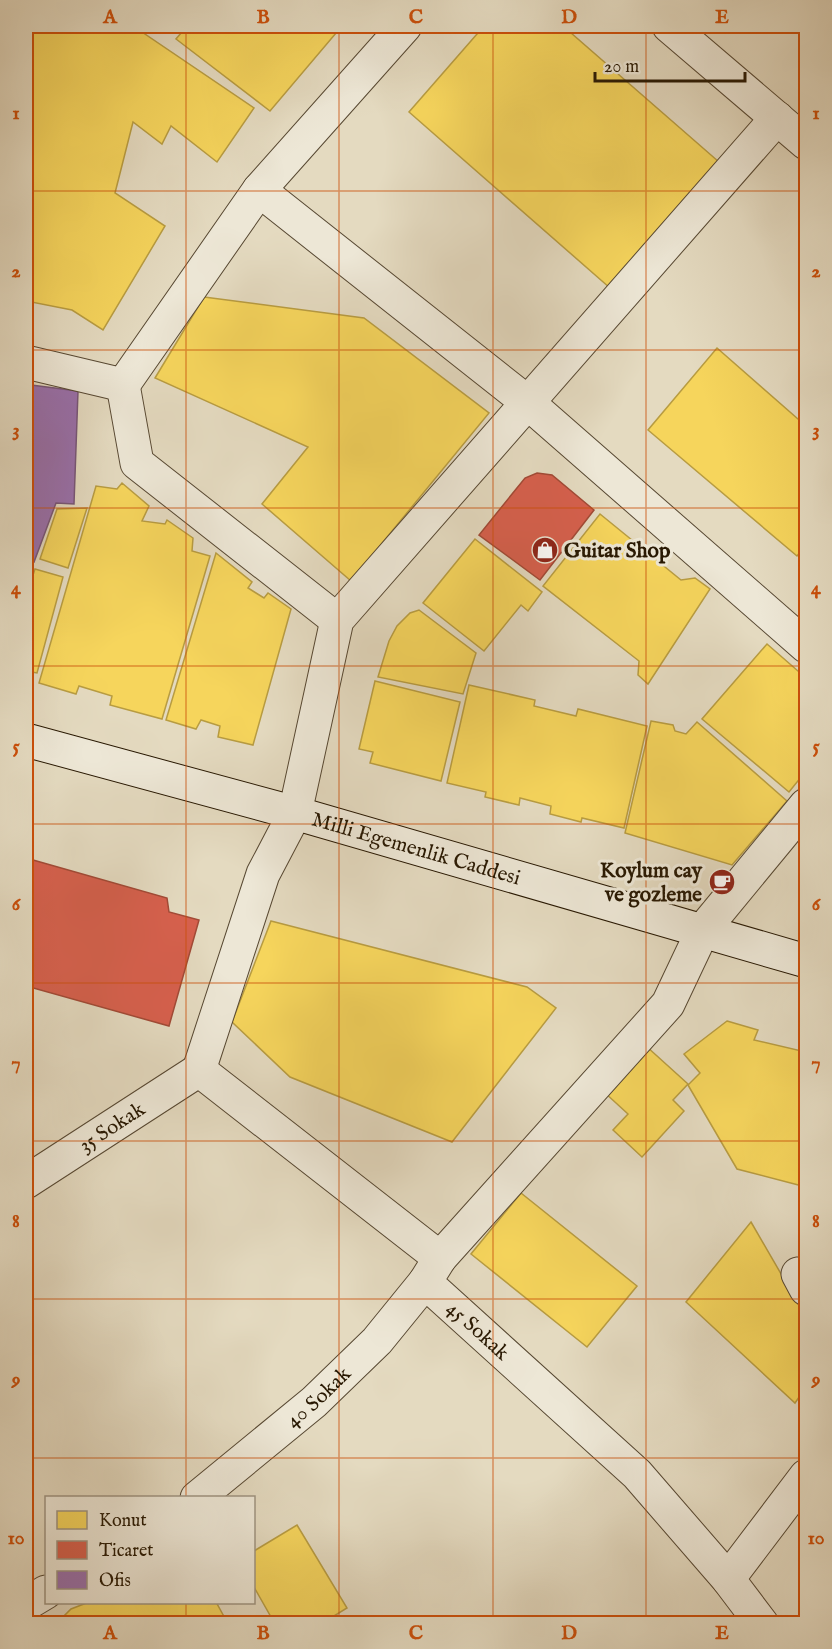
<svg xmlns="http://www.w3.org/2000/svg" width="832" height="1649" font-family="'IM FELL English',serif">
<rect width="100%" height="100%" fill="#e4dac0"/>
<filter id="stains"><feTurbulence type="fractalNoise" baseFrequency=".00333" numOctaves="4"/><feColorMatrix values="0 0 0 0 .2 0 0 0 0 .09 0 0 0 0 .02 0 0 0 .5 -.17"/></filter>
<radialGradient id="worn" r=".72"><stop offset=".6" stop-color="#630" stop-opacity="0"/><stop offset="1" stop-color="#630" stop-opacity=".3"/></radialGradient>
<!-- homes -->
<g fill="#f6d55c" stroke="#b89c41" stroke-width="1.5">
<path d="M26 26H133L254 108 217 162 171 126 162 144 133 122 115 193 165 226 103 330 72 310 26 301Z"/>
<path d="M187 26H342L270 111 176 39Z"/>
<path d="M484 26H563L719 162 610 288 409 112Z"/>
<path d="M204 297 364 318 489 413 351 581 262 504 308 447 155 378Z"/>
<path d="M717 348 806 426V545L797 556 648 430Z"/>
<path d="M122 483 149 506 142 521 165 524 167 520 193 538 192 551 210 556 162 719 110 705 112 696 79 686 76 694 39 683 96 486 117 489Z"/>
<path d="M87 508 68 568 40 559 57 509Z"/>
<path d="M600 514 681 580 695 578 710 589 648 684 638 675 639 661 543 586Z"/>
<path d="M475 539 542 592 528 611 521 605 484 651 423 603Z"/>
<path d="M216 553 252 582 248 588 264 598 268 593 291 609 253 745 218 737 220 726 201 720 196 729 166 720Z"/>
<path d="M35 569 63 577 37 673 26 671V573L33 575Z"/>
<path d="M419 610 476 653 463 694 378 677 389 641 397 626 410 613Z"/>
<path d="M767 644 806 678V771L789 792 702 719Z"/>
<path d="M375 681 460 702 441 781 370 763 373 752 359 749Z"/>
<path d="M469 685 535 700 534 706 576 716 578 709 647 726 624 828 582 818 581 822 550 814 551 806 520 798 519 805 485 797 486 792 447 783Z"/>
<path d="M651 721 673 725 675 731 686 734 697 722 787 801 732 865 625 833Z"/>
<path d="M271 921 527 987 556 1008 452 1142 290 1077 232 1022Z"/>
<path d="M727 1021 758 1030 754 1040 806 1052V1187L737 1169 688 1085 700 1073 684 1054Z"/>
<path d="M646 1046 688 1084 673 1100 684 1111 642 1157 613 1130 628 1114 604 1092Z"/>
<path d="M521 1193 637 1286 587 1347 471 1254Z"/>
<path d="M751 1222 806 1317V1387L795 1403 686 1302Z"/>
<path d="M297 1525 347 1608 321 1624H275L254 1587V1551Z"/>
<path d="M89 1602H216L227 1622 56 1624 71 1609Z"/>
</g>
<!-- shops -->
<g fill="#d6604d" stroke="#a24a36" stroke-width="1.5">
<path d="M537 473 552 475 594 510 540 580 479 535 525 478Z"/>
<path d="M26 858 167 898 169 912 199 920 169 1026 26 986Z"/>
</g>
<!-- offices -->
<path fill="#9970ab" stroke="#775678" stroke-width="1.5" d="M31 385 78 391 74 504 56 503 34 562 26 560V426Z"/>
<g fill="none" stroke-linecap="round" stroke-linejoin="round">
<defs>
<g id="street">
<path d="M669 26 806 143"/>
<path d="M259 190 527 402 806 646"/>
<path d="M26 362 123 385 259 190 405 26"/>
<path d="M123 385 137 463 337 620"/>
<path d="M199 1070 263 874 295 813 337 620 777 118"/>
<path id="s1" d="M199 1070 440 1258 425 1282 637 1474 728 1579 762 1624"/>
<path id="s2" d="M26 1182 199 1070"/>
<path d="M440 1258 668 1004 703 930 806 805"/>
<path d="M798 1274 806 1289"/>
<path id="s3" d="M197 1498 314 1402 377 1341 425 1282"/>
<path d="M728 1579 806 1476"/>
<path d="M26 1604 46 1592"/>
</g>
<g id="secondary">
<path id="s4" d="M26 740 295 813 806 961"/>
</g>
</defs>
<!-- street casing -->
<use href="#street" stroke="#574832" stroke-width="35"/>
<!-- secondary casing -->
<use href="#secondary" stroke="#281802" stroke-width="35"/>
<!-- street -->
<use href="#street" stroke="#ede7d6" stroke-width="33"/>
<!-- secondary -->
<use href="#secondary" stroke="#ede7d6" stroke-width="33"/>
</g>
<!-- grid -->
<path fill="none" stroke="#cb4f0a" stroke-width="1.5" stroke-opacity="0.55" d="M186 26V1498M339 26V1624M493 26V1624M646 26V1624M26 191H806M26 350H806M26 508H806M26 666H806M26 824H806M26 983H806M26 1141H806M26 1299H806M26 1458H806M186 1602V1624"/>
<!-- icons -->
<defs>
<symbol id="shop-disc" viewBox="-11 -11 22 22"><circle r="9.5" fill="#8f2418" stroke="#ede7d6"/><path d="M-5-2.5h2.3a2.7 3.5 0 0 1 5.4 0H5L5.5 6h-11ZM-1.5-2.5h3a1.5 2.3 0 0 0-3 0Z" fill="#fff"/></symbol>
<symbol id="cafe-disc" viewBox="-11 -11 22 22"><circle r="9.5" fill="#8f2418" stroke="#ede7d6"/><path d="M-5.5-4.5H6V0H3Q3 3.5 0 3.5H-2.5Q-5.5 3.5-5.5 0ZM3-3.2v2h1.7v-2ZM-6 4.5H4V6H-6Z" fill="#fff"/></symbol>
</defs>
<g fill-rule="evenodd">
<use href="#shop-disc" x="530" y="535" width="30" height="30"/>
<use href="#cafe-disc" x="707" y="867" width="30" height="30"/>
</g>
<g text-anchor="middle" stroke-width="6" stroke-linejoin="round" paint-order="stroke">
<!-- poi labels -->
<g font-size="21" font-weight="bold" fill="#281802" stroke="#ede7d6" text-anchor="start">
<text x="564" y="557">Guitar Shop</text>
<text x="702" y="877" text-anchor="end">Koylum cay<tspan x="702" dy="24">ve gozleme</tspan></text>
</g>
<!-- street labels -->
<g font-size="21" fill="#281802" stroke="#ede7d6">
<text dy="7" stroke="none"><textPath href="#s4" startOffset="405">Milli Egemenlik Caddesi</textPath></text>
<text dy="7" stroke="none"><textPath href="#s2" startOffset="102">35 Sokak</textPath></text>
<text dy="7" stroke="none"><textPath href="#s1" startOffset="406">45 Sokak</textPath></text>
<text dy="7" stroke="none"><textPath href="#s3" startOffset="158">40 Sokak</textPath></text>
</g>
</g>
<!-- margin -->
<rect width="832" height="1649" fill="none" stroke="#e4dac0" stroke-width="66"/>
<!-- legend -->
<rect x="45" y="1496" width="210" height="108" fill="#ede7d6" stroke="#9e9481" stroke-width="1.5"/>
<rect x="57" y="1511" width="30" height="18" fill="#f6d55c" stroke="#9e9481" stroke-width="1.5"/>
<text x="99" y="1526" font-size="18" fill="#281802">Konut</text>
<rect x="57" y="1541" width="30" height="18" fill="#d6604d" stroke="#9e9481" stroke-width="1.5"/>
<text x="99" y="1556" font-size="18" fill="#281802">Ticaret</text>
<rect x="57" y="1571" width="30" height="18" fill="#9970ab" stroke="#9e9481" stroke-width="1.5"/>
<text x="99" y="1586" font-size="18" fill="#281802">Ofis</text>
<!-- scale -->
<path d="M595 72v9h150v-9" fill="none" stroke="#281802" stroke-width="3"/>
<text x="604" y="72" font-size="18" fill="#281802" stroke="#ede7d6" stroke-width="4.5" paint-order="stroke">20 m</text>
<rect x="33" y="33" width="766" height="1583" fill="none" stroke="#cb4f0a" stroke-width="2"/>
<g font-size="20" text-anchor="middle" font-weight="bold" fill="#cb4f0a">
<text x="110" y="23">A</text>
<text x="263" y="23">B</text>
<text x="416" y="23">C</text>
<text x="569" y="23">D</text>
<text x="722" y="23">E</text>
<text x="16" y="119">1</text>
<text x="816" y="119">1</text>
<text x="16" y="277">2</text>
<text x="816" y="277">2</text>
<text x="16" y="436">3</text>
<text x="816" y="436">3</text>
<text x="16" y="594">4</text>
<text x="816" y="594">4</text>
<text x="16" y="752">5</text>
<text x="816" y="752">5</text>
<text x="16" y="910">6</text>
<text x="816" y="910">6</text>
<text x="16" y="1069">7</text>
<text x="816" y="1069">7</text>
<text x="16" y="1227">8</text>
<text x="816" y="1227">8</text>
<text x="16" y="1385">9</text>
<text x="816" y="1385">9</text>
<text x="16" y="1544">10</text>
<text x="816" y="1544">10</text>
<text x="110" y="1639">A</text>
<text x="263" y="1639">B</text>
<text x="416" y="1639">C</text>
<text x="569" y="1639">D</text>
<text x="722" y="1639">E</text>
</g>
<rect width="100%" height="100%" filter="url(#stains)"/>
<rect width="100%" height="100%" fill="url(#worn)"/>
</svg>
